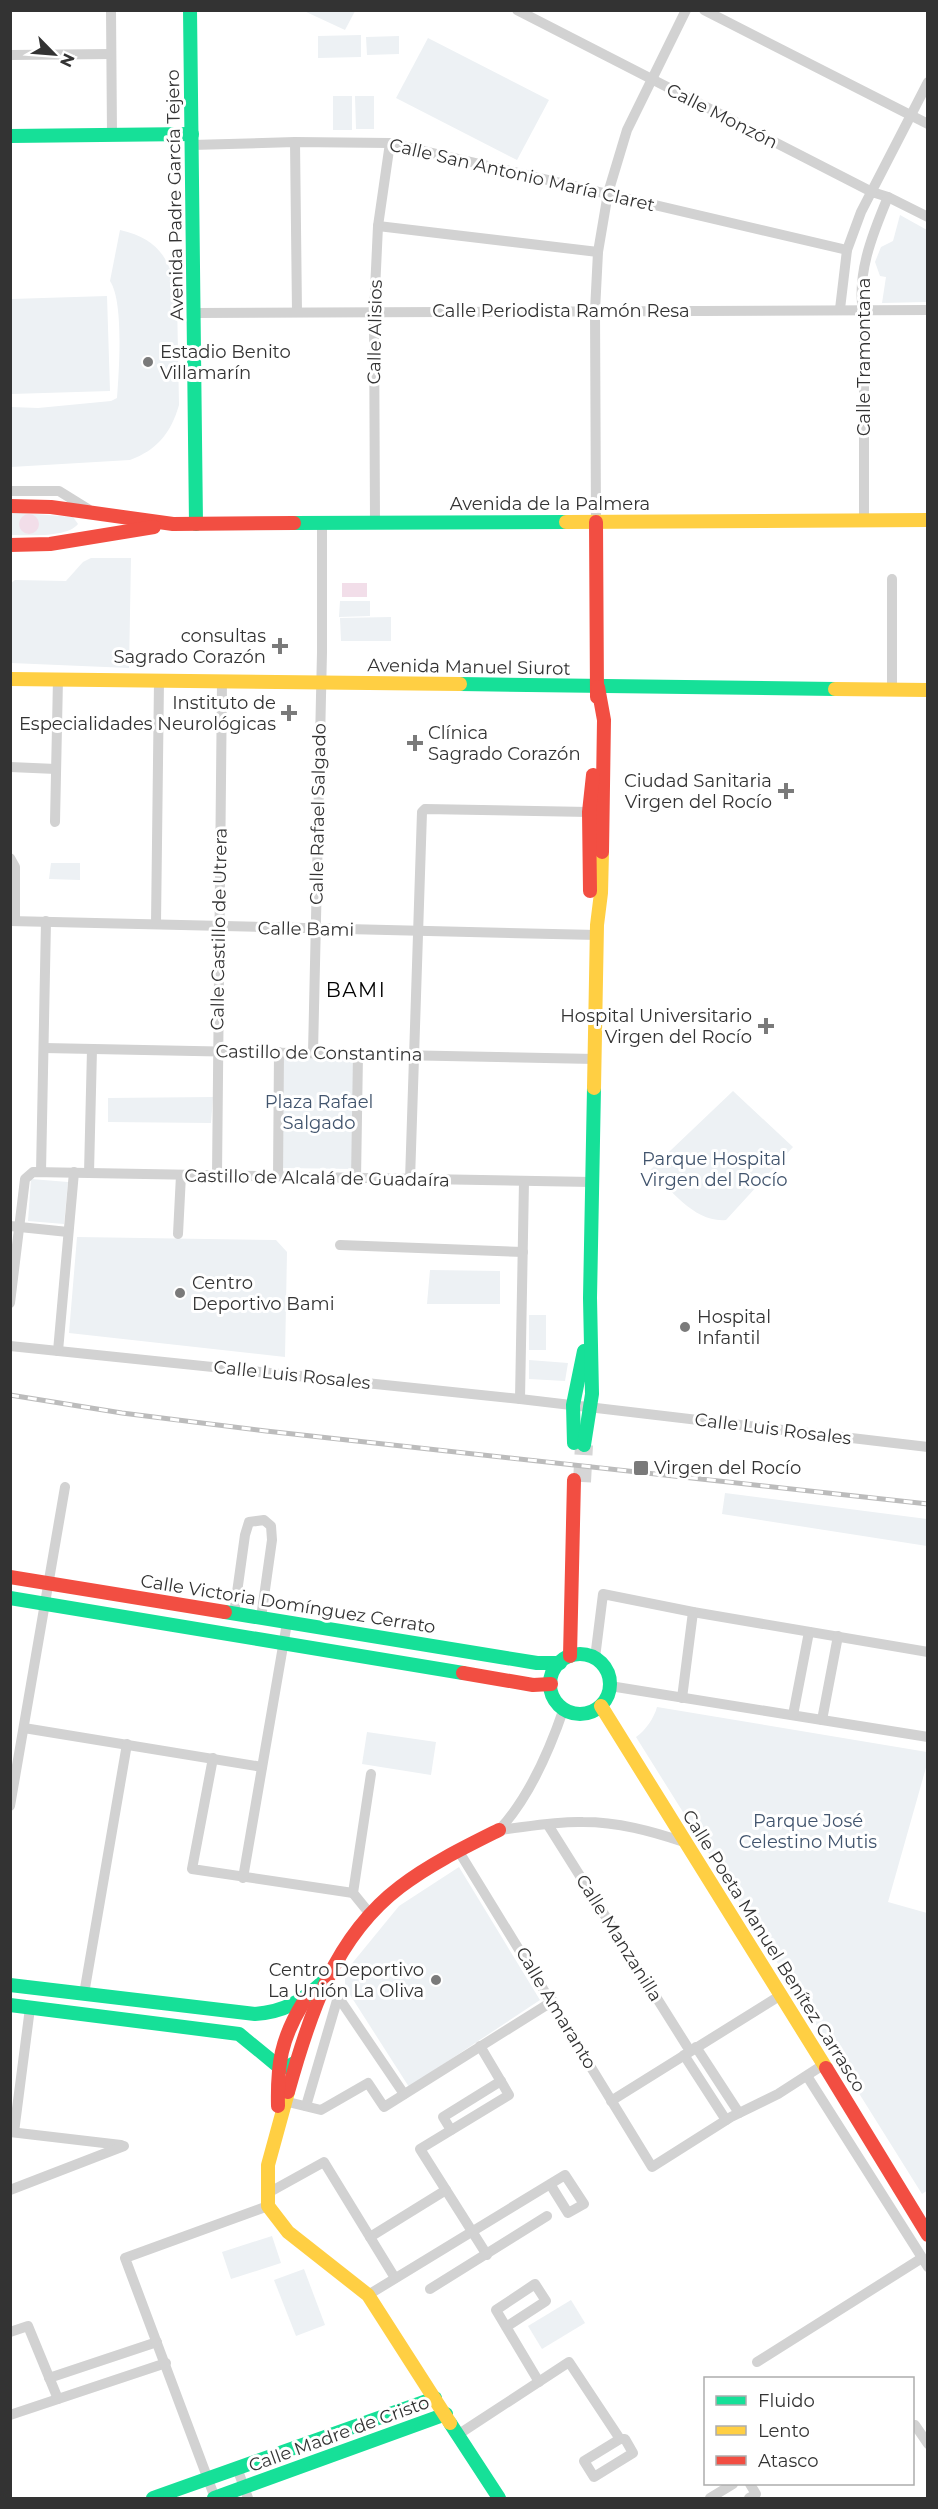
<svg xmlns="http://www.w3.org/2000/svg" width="938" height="2509" font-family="Montserrat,sans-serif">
<rect width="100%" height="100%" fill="#fff"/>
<!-- green -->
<g fill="#edf1f4">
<path d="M304 11 355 10V11L345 30Z"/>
<path d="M361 35V57L318 58V36Z"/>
<path d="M399 36V54L367 55 366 37Z"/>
<path d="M428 38 549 100 517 160 396 98Z"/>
<rect x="333" y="96" width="19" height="34"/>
<path d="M355 96H374V129H356Z"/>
<path d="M900 215 927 230V302L882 303 886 277 880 276 875 262 881 247 893 241Z"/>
<path d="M120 230C160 239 172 261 177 300L179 405C171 433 157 450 130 460L11 467V407L38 408 111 401 117 398C119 371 124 302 110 281Z"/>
<path d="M107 296 110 391 11 394V299Z"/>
<path d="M10 512 73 517 78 524C67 538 28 535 11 535Z"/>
<path d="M91 558H131L129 668 11 663 10 584 15 580 66 581 83 562Z"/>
<path d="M340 601H370V616L339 617Z"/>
<path d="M391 617V641H341L340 618Z"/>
<path d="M51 863H80V880L49 879Z"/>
<path d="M283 1056 357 1057 354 1169 281 1168Z"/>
<path d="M733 1091 793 1147 726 1220C695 1223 671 1190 650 1170Z"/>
<path d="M213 1097 211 1123 108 1122V1098Z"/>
<path d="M31 1179 68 1182 64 1224 28 1221Z"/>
<path d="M77 1237 276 1240 287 1252 285 1357 69 1333Z"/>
<path d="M430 1270 500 1271V1304H427Z"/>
<rect x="529" y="1315" width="17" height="35"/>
<path d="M529 1360 568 1363 565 1381 529 1379Z"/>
<path d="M725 1493 927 1519V1546L722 1514Z"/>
<path d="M657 1707 927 1752V1764L888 1902 927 1913 928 2190 922 2194 636 1737C646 1730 654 1718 657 1707Z"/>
<path d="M367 1732 436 1742 431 1775 362 1764Z"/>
<path d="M459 1867 540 2000 409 2087 345 1987V1972L399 1906Z"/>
<path d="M272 2236 281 2263 231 2279 222 2252Z"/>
<path d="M304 2269 325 2325 296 2336 274 2280Z"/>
<path d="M571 2300 585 2323 542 2349 528 2326Z"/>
</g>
<!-- water -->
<g fill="#f2dee9">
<circle cx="29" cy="524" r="10"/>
<rect x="342" y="583" width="25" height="14"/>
</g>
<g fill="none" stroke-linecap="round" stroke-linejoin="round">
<!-- primary-tunnel -->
<path stroke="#d6d6d6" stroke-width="18" stroke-dasharray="18 9" stroke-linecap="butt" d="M582 1482 584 1445"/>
<!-- street -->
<g stroke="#d2d2d2" stroke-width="10">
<path d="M111 10 112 134"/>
<path d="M517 10 872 192 888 197 928 217"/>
<path d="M704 10 928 124"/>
<path d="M10 55 111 54"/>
<path d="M295 142 297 312"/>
<path d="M192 145 295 142 390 143 847 250"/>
<path d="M378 226 598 252"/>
<path d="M840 309 847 250 861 212 928 82"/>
<path d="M194 313 928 310"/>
<path d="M10 491H59L88 509"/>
<path d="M864 521V318C855 277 872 235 888 197"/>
<path d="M596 522 595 311 598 252 608 193 627 130 686 10"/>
<path d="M375 523 374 312 378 226 390 143"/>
<path d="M892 690V579"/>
<path d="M10 767 56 769"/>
<path d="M55 822 58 679"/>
<path d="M10 858 15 867V921"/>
<path d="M10 921 597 935"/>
<path d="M156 924 159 681"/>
<path d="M44 1048 595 1059"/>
<path d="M313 1053 322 652V523"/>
<path d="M41 1172 46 921"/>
<path d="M89 1173 92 1049"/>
<path d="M217 1176 222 681"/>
<path d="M278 1177 279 1052"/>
<path d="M356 1179 358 1054"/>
<path d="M410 1180 422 812 425 809 589 812"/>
<path d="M10 1226 68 1232"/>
<path d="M178 1234 181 1175"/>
<path d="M340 1245 523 1252"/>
<path d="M10 1303 25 1179 33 1172 592 1182"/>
<path d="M10 1346 520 1399 928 1447"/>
<path d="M58 1351 74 1172"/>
<path d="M520 1399 524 1181"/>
<path d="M234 1614 245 1535 249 1522 264 1520 271 1526 272 1540 261 1618"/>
<path d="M595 1658 603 1594 693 1612 928 1652"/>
<path d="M610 1686 928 1737"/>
<path d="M682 1698 693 1612"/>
<path d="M793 1715 809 1632"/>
<path d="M822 1720 838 1636"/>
<path d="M24 1728 262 1767"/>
<path d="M213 1758 192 1869 353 1893"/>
<path d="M10 1806 65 1487"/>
<path d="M548 1825 690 2051"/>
<path d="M499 1830C526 1827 556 1821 583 1822 618 1822 651 1831 684 1842"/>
<path d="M499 1830C528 1799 550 1749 564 1708"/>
<path d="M458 1850 652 2167 731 2117 778 2094 823 2065"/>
<path d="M243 1878 287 1623"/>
<path d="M370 1914 353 1893 371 1774"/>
<path d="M326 1979 404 2094"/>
<path d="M84 1994 127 1744"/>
<path d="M480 2046 509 2095 420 2149 487 2255"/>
<path d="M696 2047 739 2113"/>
<path d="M684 2055 726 2120"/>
<path d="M807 2076 928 2267"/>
<path d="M284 2101 321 2110 368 2083 384 2107 553 2001"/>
<path d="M611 2101 781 1995"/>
<path d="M306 2106 338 1997"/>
<path d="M451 2130 443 2117 501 2081"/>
<path d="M10 2132 121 2145"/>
<path d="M14 2132 30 2008"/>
<path d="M10 2190 124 2146"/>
<path d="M268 2193 324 2162 395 2278"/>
<path d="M370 2237 446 2190"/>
<path d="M430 2289 547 2216"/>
<path d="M368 2295 565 2175 584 2204 568 2213 550 2184"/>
<path d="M506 2327 546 2301 535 2284 496 2310 539 2382"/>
<path d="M10 2332 28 2326 58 2399"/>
<path d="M757 2362 922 2258"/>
<path d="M49 2378 157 2342"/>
<path d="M10 2415 166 2363"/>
<path d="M915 2425 928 2444"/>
<path d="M459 2434 569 2362 620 2439H625L633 2453 594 2477 584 2461 620 2439"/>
<path d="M237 2468 248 2498"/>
<path d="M215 2498 125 2258 268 2206"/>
<path d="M710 2498 733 2484"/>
<path d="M749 2498 756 2494 750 2484"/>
</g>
<!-- fast -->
<g stroke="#16e098" stroke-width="14">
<path d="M190 10 196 524"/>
<path d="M10 136 192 134"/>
<path d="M294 523 566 522"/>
<path d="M460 684 835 689"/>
<path d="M574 1443 573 1405 584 1351"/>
<path d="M584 1445 592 1394 590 1298 594 1088"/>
<path d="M10 1598 463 1673"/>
<path d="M225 1612 537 1663H560"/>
<circle cx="580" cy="1684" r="30"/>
<path d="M10 1985 255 2014C284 2012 302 2001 323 1982"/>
<path d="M10 2005 239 2034 278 2066 287 2067 296 2062"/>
<path d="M450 2423 499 2498"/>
<path d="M153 2498 435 2398"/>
<path d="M214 2498 446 2414"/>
</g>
<!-- slow -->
<g stroke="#ffcf43" stroke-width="14">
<path d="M566 522 928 520"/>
<path d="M10 679 460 684"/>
<path d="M835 689 928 690"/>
<path d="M594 1088 597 925 601 893 602 852"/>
<path d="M601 1706 826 2068"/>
<path d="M288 2092 268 2165V2206L288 2232 368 2295 450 2423"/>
</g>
<!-- jam -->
<g stroke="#f24e42" stroke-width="14">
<path d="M10 506 51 507 173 524 294 523"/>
<path d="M596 522 597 697"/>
<path d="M10 545 50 544 154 527"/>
<path d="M598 687 604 720 602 852"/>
<path d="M590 891 589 812 593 775"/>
<path d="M10 1577 225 1612"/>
<path d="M570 1656 574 1480"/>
<path d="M463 1673 533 1685 551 1684"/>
<path d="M826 2068 928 2235"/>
<path d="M288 2092C309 2016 334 1937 400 1887 430 1864 465 1847 499 1830"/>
<path d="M278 2106C277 2064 281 2039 303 2003"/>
</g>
<defs>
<path id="rail" d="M10 1395 122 1413 266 1431 928 1504"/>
</defs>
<!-- rail casing -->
<use href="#rail" stroke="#bcbcbc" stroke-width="5"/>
<!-- rail -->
<use href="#rail" stroke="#fff" stroke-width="3" stroke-dasharray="9" stroke-linecap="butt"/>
</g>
<!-- markers -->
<g fill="#7a7a7a" stroke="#fff" stroke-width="2">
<circle cx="148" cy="362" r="6"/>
<path d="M277 637h6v6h6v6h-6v6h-6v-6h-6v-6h6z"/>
<path d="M286 704h6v6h6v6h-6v6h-6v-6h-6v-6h6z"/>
<path d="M412 734h6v6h6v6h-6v6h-6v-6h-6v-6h6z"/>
<path d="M783 782h6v6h6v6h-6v6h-6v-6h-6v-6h6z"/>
<path d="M763 1017h6v6h6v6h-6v6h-6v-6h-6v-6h6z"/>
<circle cx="180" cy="1293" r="6"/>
<circle cx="685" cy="1327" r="6"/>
<rect x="633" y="1460" width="16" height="16" rx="3"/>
<circle cx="436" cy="1980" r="6"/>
</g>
<g text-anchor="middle" stroke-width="6" stroke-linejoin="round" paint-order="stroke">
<!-- street labels -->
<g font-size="18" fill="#333" stroke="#fff">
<text transform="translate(722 116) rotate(27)" y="6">Calle Monzón</text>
<text transform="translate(522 175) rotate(13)" y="6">Calle San Antonio María Claret</text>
<text transform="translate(175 195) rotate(-91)" y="6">Avenida Padre García Tejero</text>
<text x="561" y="317">Calle Periodista Ramón Resa</text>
<text transform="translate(375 332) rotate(-89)" y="6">Calle Alisios</text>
<text transform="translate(864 357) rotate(-90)" y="6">Calle Tramontana</text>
<text x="550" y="510">Avenida de la Palmera</text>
<text transform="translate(469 667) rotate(1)" y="6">Avenida Manuel Siurot</text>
<text transform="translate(318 814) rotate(-89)" y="6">Calle Rafael Salgado</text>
<text transform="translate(219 929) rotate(-89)" y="6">Calle Castillo de Utrera</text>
<text transform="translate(306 929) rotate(1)" y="6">Calle Bami</text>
<text transform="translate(319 1053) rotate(1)" y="6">Castillo de Constantina</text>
<text transform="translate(317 1178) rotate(1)" y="6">Castillo de Alcalá de Guadaíra</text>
<text transform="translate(292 1375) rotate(6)" y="6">Calle Luis Rosales</text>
<text transform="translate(773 1429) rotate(7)" y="6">Calle Luis Rosales</text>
<text transform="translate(288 1604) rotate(9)" y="6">Calle Victoria Domínguez Cerrato</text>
<text transform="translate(619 1938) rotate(58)" y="6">Calle Manzanilla</text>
<text transform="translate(774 1951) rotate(58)" y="6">Calle Poeta Manuel Benítez Carrasco</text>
<text transform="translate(556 2008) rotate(59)" y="6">Calle Amaranto</text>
<text transform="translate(339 2434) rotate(-20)" y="6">Calle Madre de Cristo</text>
</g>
<!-- poi labels -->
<g font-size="18" fill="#333" stroke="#fff" text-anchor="start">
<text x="160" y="358">Estadio Benito<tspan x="160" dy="21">Villamarín</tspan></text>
<text x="266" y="642" text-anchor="end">consultas<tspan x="266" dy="21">Sagrado Corazón</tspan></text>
<text x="276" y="709" text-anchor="end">Instituto de<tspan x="276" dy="21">Especialidades Neurológicas</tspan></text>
<text x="428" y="739">Clínica<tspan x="428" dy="21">Sagrado Corazón</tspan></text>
<text x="772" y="787" text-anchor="end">Ciudad Sanitaria<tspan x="772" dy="21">Virgen del Rocío</tspan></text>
<text x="752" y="1022" text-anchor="end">Hospital Universitario<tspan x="752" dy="21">Virgen del Rocío</tspan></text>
<text x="192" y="1289">Centro<tspan x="192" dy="21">Deportivo Bami</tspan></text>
<text x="697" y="1323">Hospital<tspan x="697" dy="21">Infantil</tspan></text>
<text x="654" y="1474">Virgen del Rocío</text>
<text x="424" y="1976" text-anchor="end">Centro Deportivo<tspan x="424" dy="21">La Unión La Oliva</tspan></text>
</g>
<!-- park labels -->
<g font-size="18" fill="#41546d" stroke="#fff">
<text x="319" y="1108">Plaza Rafael<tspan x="319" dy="21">Salgado</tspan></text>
<text x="714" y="1165">Parque Hospital<tspan x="714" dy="21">Virgen del Rocío</tspan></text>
<text x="808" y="1827">Parque José<tspan x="808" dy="21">Celestino Mutis</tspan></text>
</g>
<!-- neighbourhood labels -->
<g font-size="20" letter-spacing="1.5" fill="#000" stroke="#fff">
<text x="356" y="997">BAMI</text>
</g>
</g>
<!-- border -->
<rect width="938" height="2509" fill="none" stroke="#333333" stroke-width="24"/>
<!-- legend -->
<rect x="704" y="2377" width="210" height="108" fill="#ffffff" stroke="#adadad" stroke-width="1.5"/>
<rect x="716" y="2396" width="30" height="9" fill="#16e098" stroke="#adadad" stroke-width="1.5"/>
<text x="758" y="2407" font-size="18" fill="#333333">Fluido</text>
<rect x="716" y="2426" width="30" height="9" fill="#ffcf43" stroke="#adadad" stroke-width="1.5"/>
<text x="758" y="2437" font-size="18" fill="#333333">Lento</text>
<rect x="716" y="2456" width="30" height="9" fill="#f24e42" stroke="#adadad" stroke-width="1.5"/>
<text x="758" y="2467" font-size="18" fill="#333333">Atasco</text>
<!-- north arrow -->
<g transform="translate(54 54) rotate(115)" stroke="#ffffff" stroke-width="4.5" paint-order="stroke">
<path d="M0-4.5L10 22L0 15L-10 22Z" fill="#333333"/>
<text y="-9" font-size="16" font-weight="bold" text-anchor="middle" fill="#333333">N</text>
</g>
</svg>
